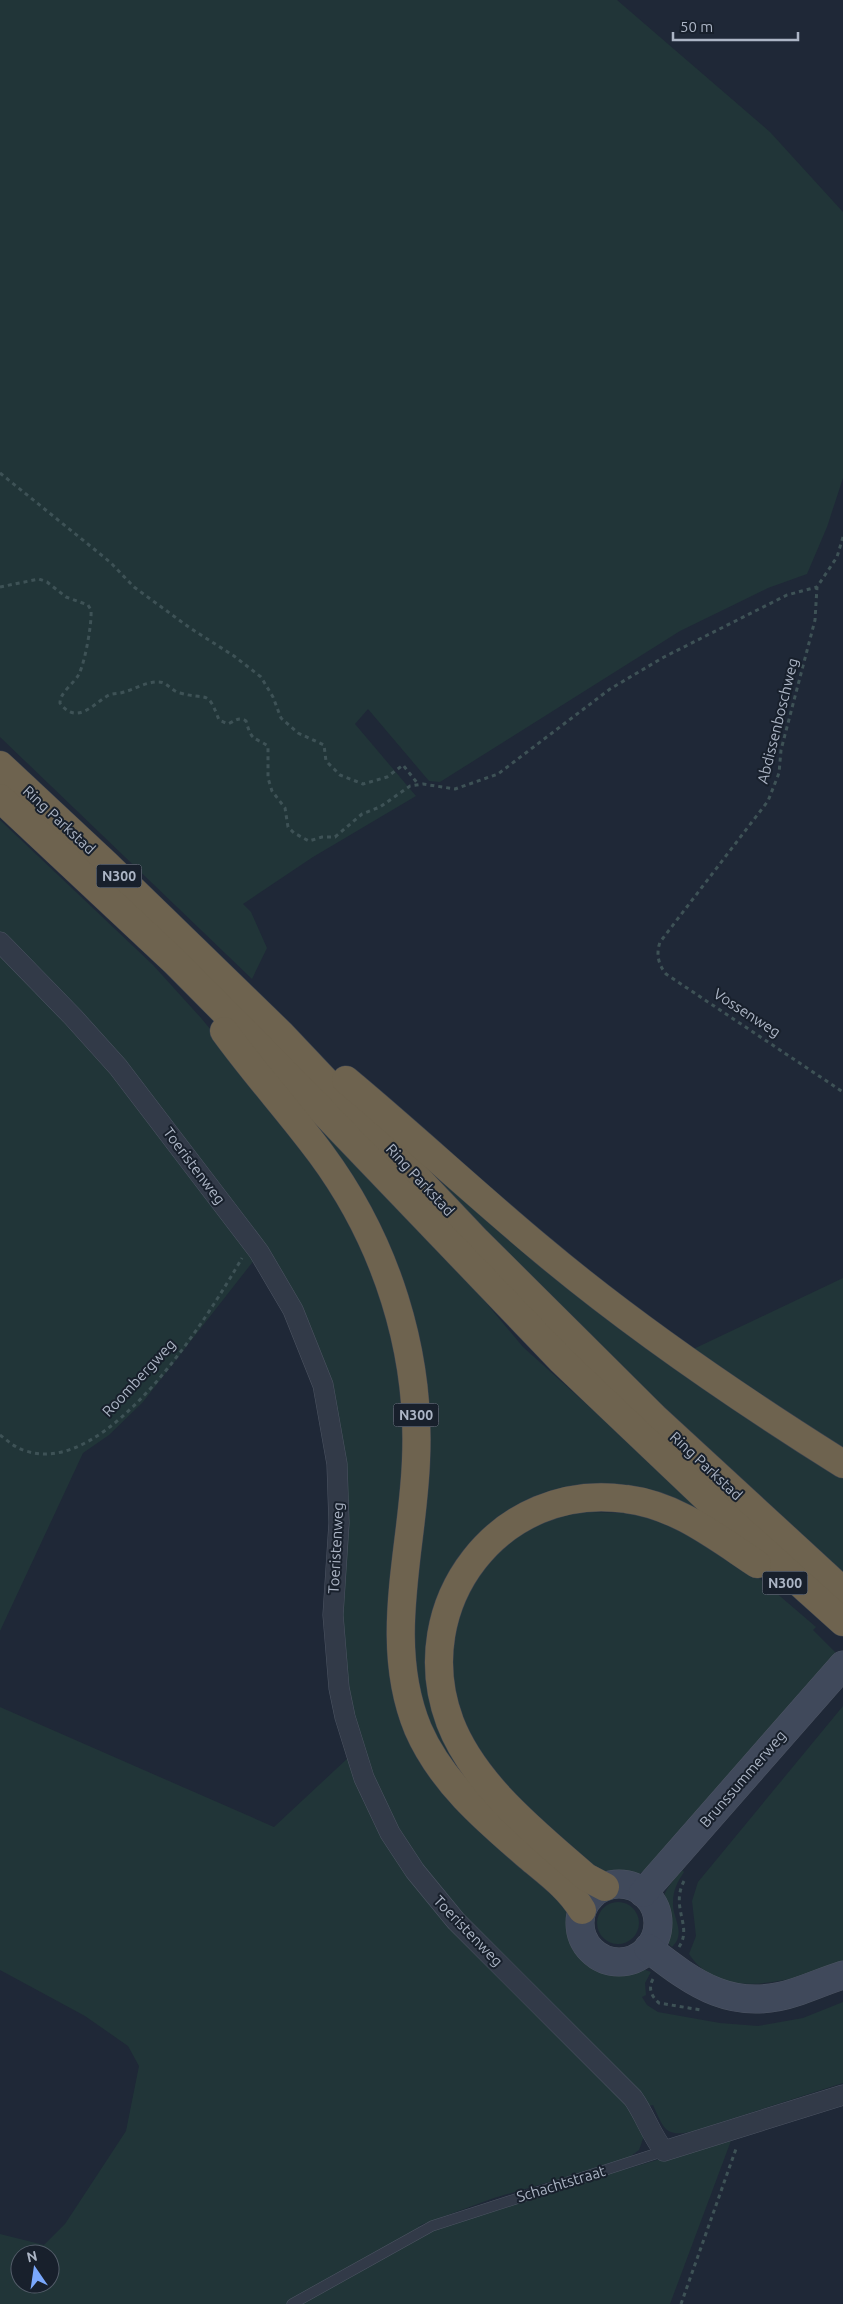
<svg xmlns="http://www.w3.org/2000/svg" width="843" height="2304" font-family="Ubuntu,sans-serif">
<rect width="100%" height="100%" fill="#1f2837"/>
<!-- green -->
<g fill="#213538" fill-rule="evenodd">
<path d="M0 0H617L770 132 843 212V478L827 527 807 574 768 588 680 631 440 782 429 781 368 709 355 724 416 796 313 857 243 904 251 912 267 948 252 979 0 737Z"/>
<path d="M0 820 153 965 201 1018 241 1066 345 1202 404 1361 412 1728 572 1913C573 1942 587 1969 620 1969 632 1968 640 1967 651 1972L645 1983 646 1995 642 1997 647 2005 658 2012 720 2023 758 2026 803 2018 843 2002V2083L694 2131C665 2138 664 2129 653 2105L649 2106 437 1887 386 1808 357 1735 344 1671 334 1405 255 1259 143 1402 109 1435 83 1453 0 1631Z"/>
<path d="M261 1062 453 1263 523 1347 733 1536 674 1507 516 1514 433 1647 490 1794 449 1770 413 1695 402 1303Z"/>
<path d="M375 1112 843 1472V1577L556 1308Z"/>
<path d="M843 1278V1459L685 1353Z"/>
<path d="M552 1511 659 1514 740 1562 816 1627 813 1630 838 1655 644 1871 633 1877H617L585 1869 471 1749 444 1665 476 1565Z"/>
<path d="M843 1706V1964C797 1978 722 2005 689 1954L696 1936 692 1901 698 1882Z"/>
<path d="M0 1707 274 1827 349 1757 367 1804 627 2102 644 2136 639 2150 631 2156 632 2158 494 2198 418 2226 471 2218 544 2193 732 2138 670 2304H0V2234L44 2245 65 2224 126 2131 139 2066 128 2046 85 2016 0 1970ZM20 2254H50V2284H20Z"/>
<path d="M682 1870 684 1872C678 1881 673 1890 673 1902 672 1918 687 1933 672 1947 662 1939 660 1905 665 1893 669 1885 676 1877 682 1870Z"/>
<circle cx="618" cy="1923" r="21"/>
</g>
<g fill="none" stroke-linecap="round" stroke-linejoin="round">
<defs>
<path id="lane" d="M292 2304 432 2226 664 2151"/>
<path id="street" d="M0 942 73 1017 118 1067 259 1252 293 1310 323 1385 337 1464 339 1523 333 1615 339 1688 345 1717 364 1778 390 1833 415 1871 456 1921 633 2098C645 2115 651 2135 664 2151L843 2095"/>
<g id="secondary">
<circle cx="619" cy="1923" r="39"/>
<path d="M643 1893 843 1665"/>
<path d="M648 1948C695 1985 734 2013 796 1992 811 1987 827 1980 843 1975"/>
</g>
<g id="highway">
<path d="M0 765 107 865 282 1035 477 1241 654 1417 843 1591"/>
<path d="M0 798 174 961 308 1096 561 1360 724 1515 843 1622"/>
<path d="M224 1031C255 1074 290 1112 321 1154 386 1242 421 1351 416 1460 413 1549 382 1642 418 1729 441 1782 486 1820 529 1857 548 1873 569 1888 582 1910"/>
<path d="M346 1080C412 1135 475 1194 541 1249 635 1328 738 1398 843 1464"/>
<path d="M605 1887 586 1877C537 1834 474 1785 450 1722 406 1604 500 1481 626 1499 676 1505 716 1537 757 1564"/>
</g>
</defs>
<!-- lane casing -->
<use href="#lane" stroke="#4d5563" stroke-width="11"/>
<!-- street casing -->
<use href="#street" stroke="#4d5563" stroke-width="21"/>
<!-- secondary casing -->
<use href="#secondary" stroke="#4d5563" stroke-width="29"/>
<!-- highway casing -->
<use href="#highway" stroke="#3a424f" stroke-width="29"/>
<!-- path -->
<g stroke="#3e5256" stroke-width="3" stroke-dasharray="4 4" stroke-linecap="butt">
<path d="M0 473 110 562 134 587 190 628 234 656 261 677 273 697 281 718 298 733 324 745 326 761 340 775 363 784 387 777 403 765 418 784"/>
<path d="M843 537 837 557 817 587 815 620 781 750 779 773 768 801 660 942C656 954 658 964 666 974L843 1092"/>
<path d="M0 587 39 579 47 582 66 597 88 605 91 610C92 624 85 662 79 674 74 684 60 692 60 703 77 727 95 702 109 695 114 693 119 694 124 692 135 689 146 682 157 682 167 681 171 691 180 693 208 701 207 688 219 720L228 724C235 721 239 716 246 721 252 742 253 736 268 746V778L272 791 285 808 288 827 294 833 309 841 322 837H335L362 814 380 807 410 786 423 784 455 789 498 774 610 689 664 657 787 595 817 587"/>
<path d="M0 1435C8 1441 15 1448 26 1451 108 1478 208 1317 242 1258"/>
<path d="M679 1947C693 1926 670 1908 684 1881"/>
<path d="M653 1979C648 1988 651 1996 659 2003L701 2010"/>
<path d="M681 2304 737 2146"/>
</g>
<!-- lane -->
<use href="#lane" stroke="#323a48" stroke-width="10"/>
<!-- street -->
<use href="#street" stroke="#323a48" stroke-width="20"/>
<!-- secondary -->
<use href="#secondary" stroke="#40495b" stroke-width="28"/>
<!-- highway -->
<use href="#highway" stroke="#6e634f" stroke-width="28"/>
</g>
<g text-anchor="middle" stroke-width="4" stroke-linejoin="round" paint-order="stroke">
<!-- shield labels -->
<g fill="#18202c" stroke="#808897" stroke-width="1">
<rect x="96.5" y="864.5" width="45" height="23" rx="4"/>
<rect x="393.5" y="1403.5" width="45" height="23" rx="4"/>
<rect x="762.5" y="1571.5" width="45" height="23" rx="4"/>
</g>
<g font-size="14" font-weight="bold" fill="#acb5c5">
<text x="119" y="881">N300</text>
<text x="416" y="1420">N300</text>
<text x="785" y="1588">N300</text>
</g>
<!-- street labels -->
<g font-size="15" fill="#acb5c5" stroke="#18202c">
<text transform="translate(778 721) rotate(-76)" y="5">Abdissenboschweg</text>
<text transform="translate(59 820) rotate(43)" y="5">Ring Parkstad</text>
<text transform="translate(747 1013) rotate(33)" y="5">Vossenweg</text>
<text transform="translate(194 1166) rotate(53)" y="5">Toeristenweg</text>
<text transform="translate(420 1180) rotate(47)" y="5">Ring Parkstad</text>
<text transform="translate(139 1378) rotate(-47)" y="5">Roombergweg</text>
<text transform="translate(706 1466) rotate(43)" y="5">Ring Parkstad</text>
<text transform="translate(336 1548) rotate(-87)" y="5">Toeristenweg</text>
<text transform="translate(743 1779) rotate(-49)" y="5">Brunssummerweg</text>
<text transform="translate(468 1931) rotate(46)" y="5">Toeristenweg</text>
<text transform="translate(561 2184) rotate(-17)" y="5">Schachtstraat</text>
</g>
</g>
<!-- north arrow -->
<g transform="translate(35 2269) rotate(347)"><circle r="24" fill="#18202c" stroke="#535c69"/>
<path d="M0-4L9 19L0 12L-9 19Z" fill="#7aa8fc"/>
<text y="-8" font-size="14" font-weight="bold" text-anchor="middle" fill="#acb5c5">N</text>
</g>
<!-- scale -->
<path d="M673 32v8h125v-8" fill="none" stroke="#acb5c5" stroke-width="2.5"/>
<text x="680" y="32" font-size="15" fill="#acb5c5" stroke="#18202c" stroke-width="4" paint-order="stroke">50 m</text>
</svg>
